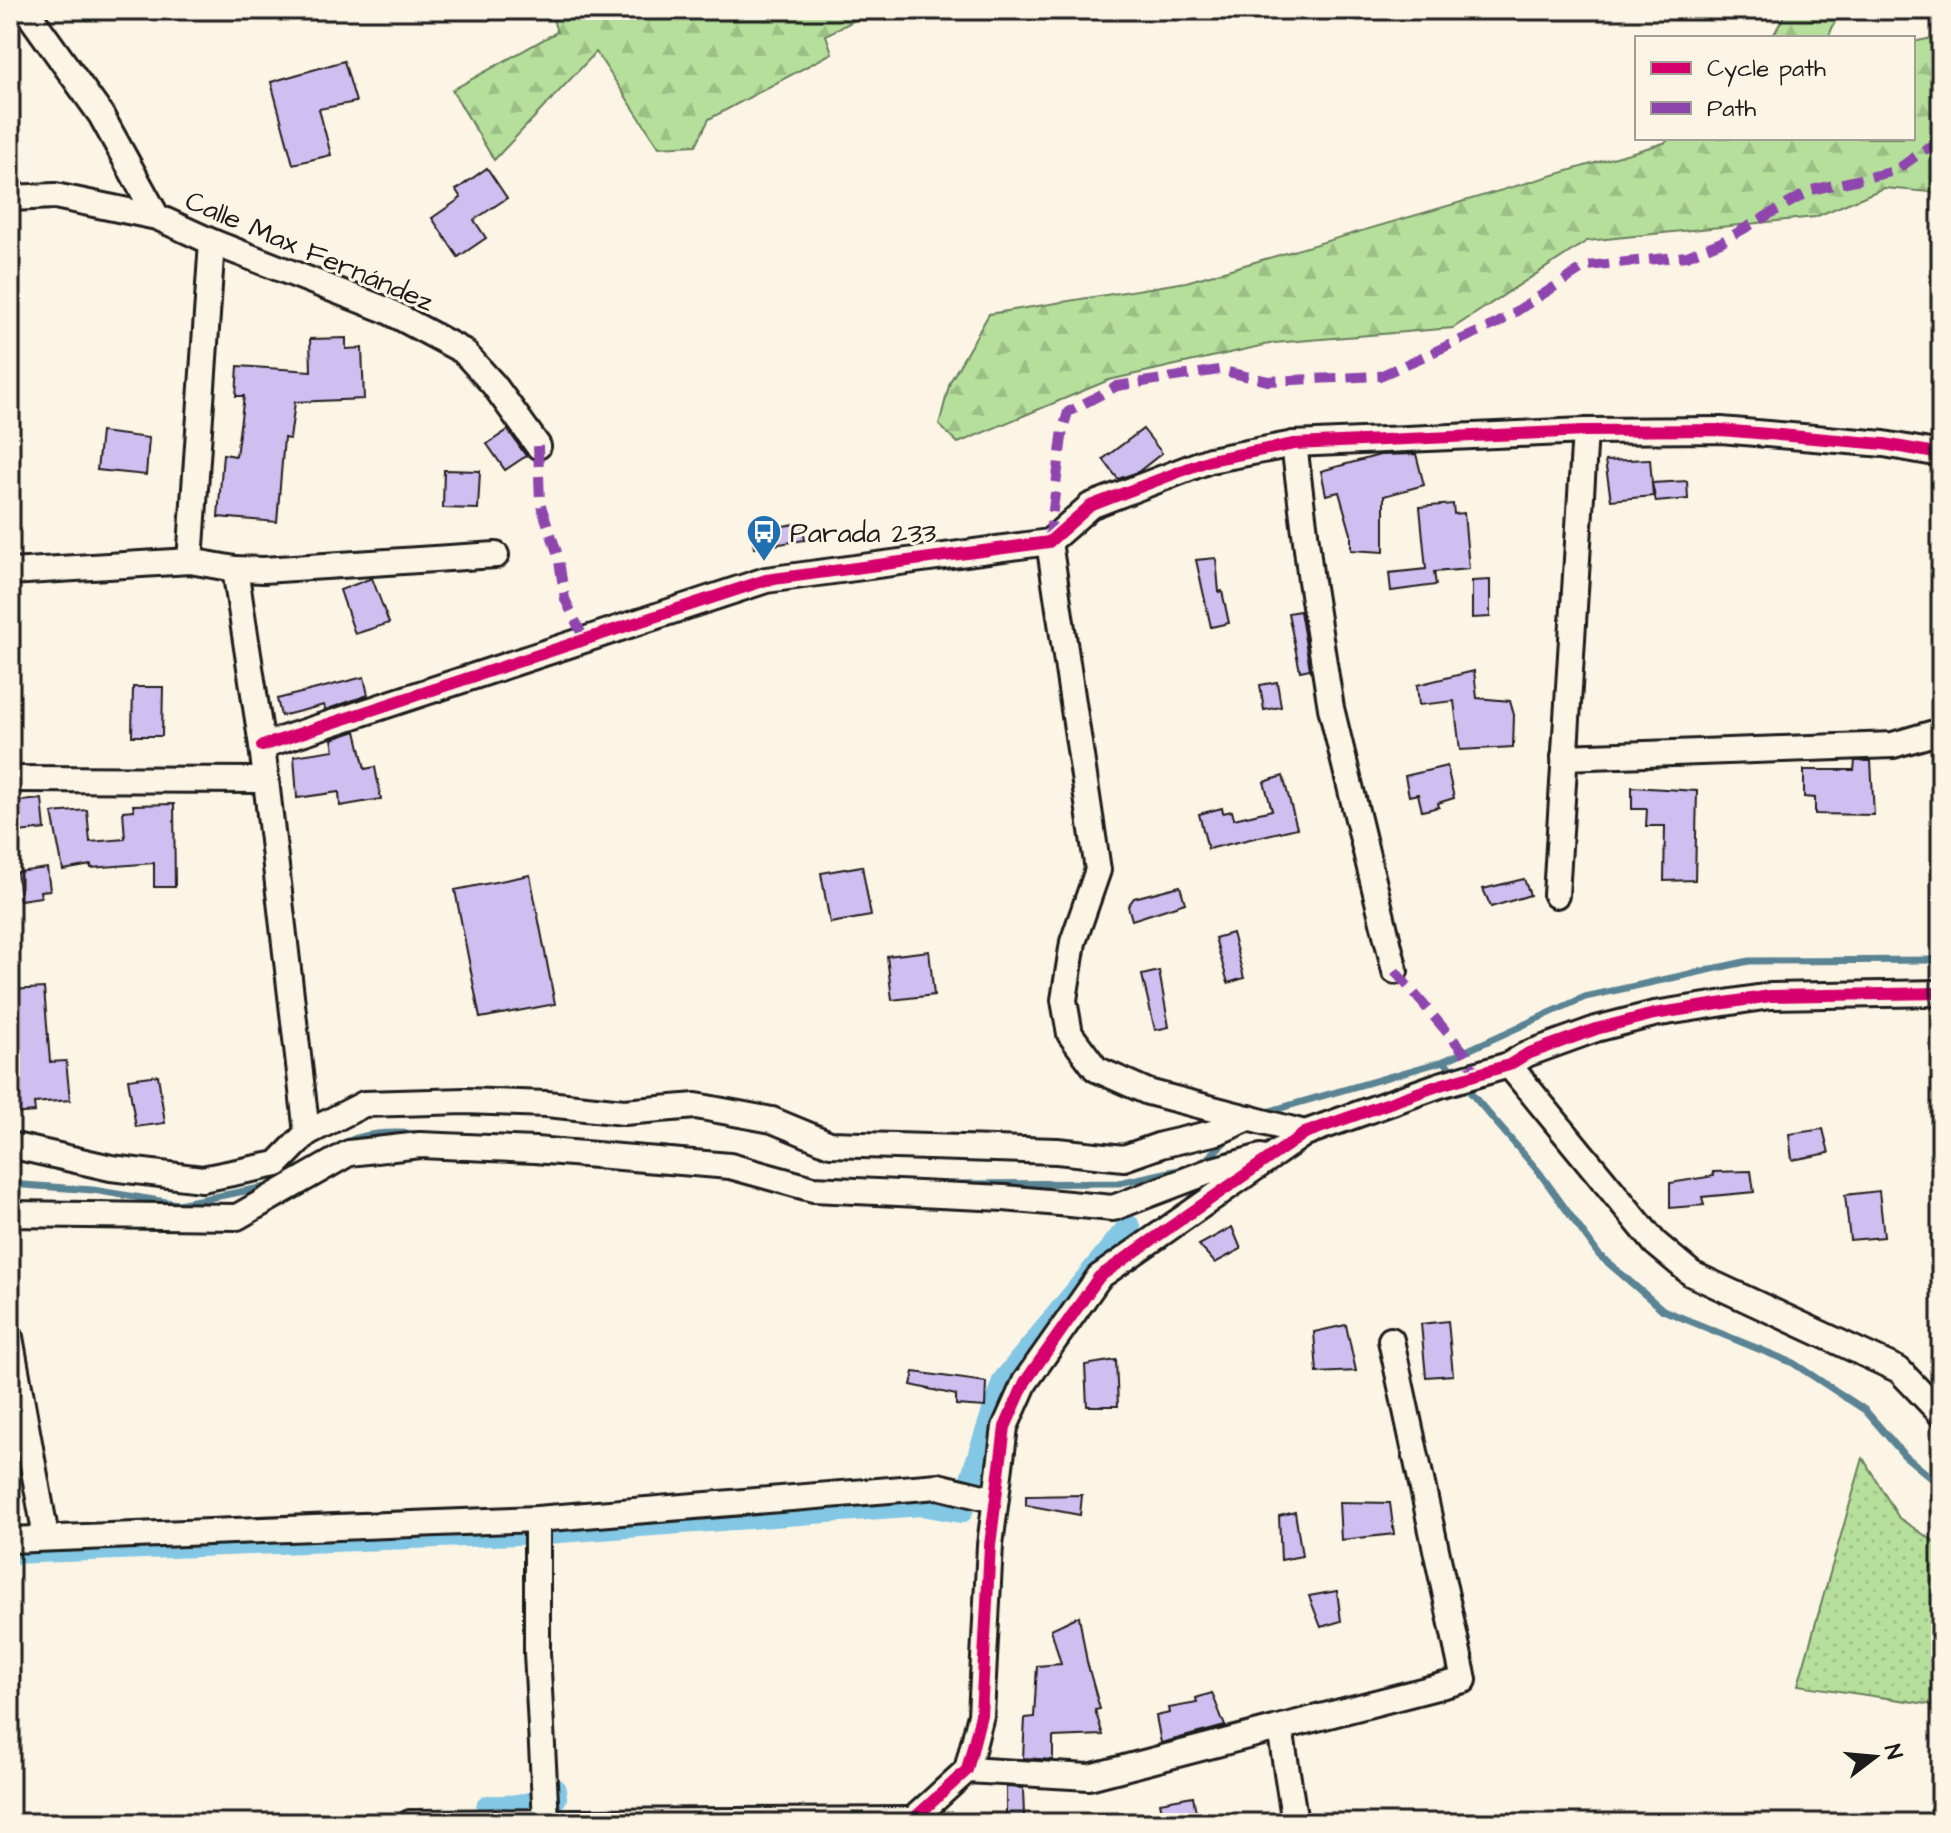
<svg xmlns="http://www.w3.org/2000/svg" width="1951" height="1833" font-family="'Architects Daughter',sans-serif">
<defs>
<pattern id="grass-dots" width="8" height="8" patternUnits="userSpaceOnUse" patternTransform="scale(2)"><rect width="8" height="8" fill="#b6df9c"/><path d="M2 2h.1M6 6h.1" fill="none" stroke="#9cbf86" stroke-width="1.8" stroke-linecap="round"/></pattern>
<pattern id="forest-firs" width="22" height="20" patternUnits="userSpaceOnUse" patternTransform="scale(2)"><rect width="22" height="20" fill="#b6df9c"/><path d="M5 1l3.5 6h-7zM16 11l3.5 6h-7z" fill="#9cbf86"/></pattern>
</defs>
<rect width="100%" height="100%" fill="#fcf5e5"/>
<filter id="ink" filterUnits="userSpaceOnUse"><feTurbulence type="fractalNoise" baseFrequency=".0125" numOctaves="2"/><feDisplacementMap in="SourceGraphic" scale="16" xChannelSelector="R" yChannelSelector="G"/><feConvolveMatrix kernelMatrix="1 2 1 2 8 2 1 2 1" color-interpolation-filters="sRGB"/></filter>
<g filter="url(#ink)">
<!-- grass -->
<path fill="url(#grass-dots)" stroke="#697e5c" stroke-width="2" d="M1863 1458 1899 1518 1941 1546V1706L1798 1685Z"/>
<!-- forest -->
<g fill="url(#forest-firs)" stroke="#697e5c" stroke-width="2">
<path d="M550 10H874L826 35 832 53 709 119 696 145 659 147 596 52 494 160 452 90 557 32Z"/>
<path d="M1787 10H1840L1828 38H1772Z"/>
<path d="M1941 36V193L1884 188 1815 217 1587 241 1453 328 1274 343 1109 380 958 443 939 425 950 382 989 314 1186 282 1664 143 1671 138H1913V42Z"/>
</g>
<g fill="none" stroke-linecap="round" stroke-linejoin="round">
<!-- stream -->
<g stroke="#5a8394" stroke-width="7">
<path d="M1444 1061 1585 997 1749 961 1941 960"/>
<path d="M1463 1084 1539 1172 1599 1255 1663 1310 1793 1363 1865 1410 1904 1455 1941 1486"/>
<path d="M1260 1114 1444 1061 1455 1074"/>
<path d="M340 1146C361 1131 396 1132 421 1134"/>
<path d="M657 1148 712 1154"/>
<path d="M1200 1165 1229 1138"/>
<path d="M10 1184 93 1190 178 1204 271 1186"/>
<path d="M954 1184 1119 1183 1188 1168"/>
</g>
<!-- canal -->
<g stroke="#83c7e4" stroke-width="24">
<path d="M971 1481 1004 1381 1129 1227"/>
<path d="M10 1552 546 1532 922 1504 961 1511 963 1505"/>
<path d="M488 1807C512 1808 532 1805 555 1798L554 1790"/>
</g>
</g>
<!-- building -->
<g fill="#cfbff0" stroke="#1c1c1c" stroke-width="2">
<path d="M344 61 356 102 319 109 331 155 293 164 271 82Z"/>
<path d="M487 168 507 198 474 220 486 238 458 257 432 218 461 198 456 190Z"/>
<path d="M346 338V349L362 348 364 399 295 402 290 439 284 438 277 522 218 517 223 454 236 456 244 396H236L238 366 311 371 310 339Z"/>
<path d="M1143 429 1162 453 1138 472 1118 479 1103 459Z"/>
<path d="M508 430 526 456 505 470 487 444Z"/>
<path d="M101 432 149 438 146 475 97 470Z"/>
<path d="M1416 454 1424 485 1384 496V552L1351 550V534L1339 492 1326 495 1321 471 1380 455Z"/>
<path d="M1650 459 1653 496 1611 500 1605 461Z"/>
<path d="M444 470 480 471 478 509 443 508Z"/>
<path d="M1687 481 1688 499 1656 502 1652 483Z"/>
<path d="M1453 504 1454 514 1464 513 1469 569 1434 572 1436 585 1391 591 1389 573 1426 569 1420 507Z"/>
<path d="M802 523 805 540 754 548 752 531Z"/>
<path d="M1216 558 1219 592 1222 591 1229 623 1211 627 1196 560Z"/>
<path d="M372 578 389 623 355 634 340 590Z"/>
<path d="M1490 580V617L1472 618V581Z"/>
<path d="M1300 611 1310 669 1300 671 1288 613Z"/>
<path d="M1474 671 1477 698 1510 701 1514 715 1513 747 1460 750 1454 701 1419 705 1417 685Z"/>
<path d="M364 677 368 695 325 710 324 705 281 716 277 699Z"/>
<path d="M1277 682 1281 707 1264 710 1260 685Z"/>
<path d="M133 687H163L162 736H132Z"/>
<path d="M356 731 365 769 375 767 381 799 340 806 339 792 297 798 294 756 334 750 332 739Z"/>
<path d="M1855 761H1871L1874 815 1815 814V798L1804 797V770H1854Z"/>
<path d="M1447 766 1454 798 1438 803 1439 807 1422 811 1418 794 1409 796 1405 776Z"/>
<path d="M1283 776 1297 828 1208 849 1199 814 1222 808 1223 813 1232 811 1234 819 1272 810 1264 782Z"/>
<path d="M1632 787 1697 791 1695 880 1664 881 1665 826H1646L1647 809H1632Z"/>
<path d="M42 799 45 829 10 833V802Z"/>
<path d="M174 804 175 887H154V863L91 868V865L63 870 52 813 87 810 90 842 125 839 123 811 134 810 133 805Z"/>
<path d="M862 866 871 916 830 923 821 873Z"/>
<path d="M47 868 50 890 40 891 41 897 20 900 17 872Z"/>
<path d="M530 875 555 1004 480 1018 455 890Z"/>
<path d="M1524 879 1530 895 1491 907 1483 889Z"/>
<path d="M1180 886 1185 903 1132 920 1128 906 1134 898Z"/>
<path d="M1232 933 1244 978 1228 983 1215 938Z"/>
<path d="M929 951 934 995 892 1000 887 956Z"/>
<path d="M1159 971 1169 1027 1155 1030 1142 975Z"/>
<path d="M44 988 50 1062 66 1061 70 1100 34 1103 35 1112 10 1114V990Z"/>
<path d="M158 1075 165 1123 136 1127 128 1079Z"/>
<path d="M1823 1129 1829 1153 1792 1160 1789 1134Z"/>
<path d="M1751 1171 1754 1192 1702 1197 1704 1205 1670 1208V1183L1714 1176 1713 1172Z"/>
<path d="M1879 1191 1884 1237 1850 1240 1845 1195Z"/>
<path d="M1232 1227 1241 1249 1215 1263 1199 1245Z"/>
<path d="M1448 1321 1453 1375 1426 1377 1421 1324Z"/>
<path d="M1346 1325 1356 1371 1317 1373 1314 1332Z"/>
<path d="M1116 1360 1118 1406H1087L1085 1365Z"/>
<path d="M914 1372 986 1382 985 1407 956 1405V1395L911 1385Z"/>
<path d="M1082 1495 1080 1515 1026 1505V1496Z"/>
<path d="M1339 1502 1390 1503 1394 1534 1341 1540Z"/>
<path d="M1295 1512 1302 1556 1281 1560 1279 1516Z"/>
<path d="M1337 1591 1341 1621 1321 1627 1309 1596Z"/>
<path d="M1079 1616 1087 1662 1100 1709 1095 1710 1103 1735 1053 1737V1760L1023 1758 1025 1718 1034 1717 1037 1666 1061 1664 1051 1629Z"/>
<path d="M1212 1693 1225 1726 1161 1743 1156 1716 1170 1713 1169 1708 1197 1703 1196 1698Z"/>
<path d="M1006 1787 1023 1788 1024 1817 1006 1820Z"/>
<path d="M1193 1796 1198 1823H1165L1160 1802Z"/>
</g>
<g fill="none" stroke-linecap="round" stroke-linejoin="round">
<defs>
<g id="street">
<path d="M26 10 101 115 157 217"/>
<path d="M10 198 55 196 157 217 212 242 386 310 463 351 494 385 538 446"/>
<path d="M1294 444 1311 581 1331 708 1395 971"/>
<path d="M1049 542 1098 870 1073 942 1064 1000 1070 1034 1096 1069 1148 1092 1305 1133"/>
<path d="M190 561 212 242"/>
<path d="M235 569 262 746 307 1133"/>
<path d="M10 572 190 561 235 569 263 570 496 555"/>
<path d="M262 746 766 580 1049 542 1090 506 1210 460 1294 444 1585 431 1721 430 1884 444 1941 454"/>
<path d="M1564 757 1893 745 1941 731"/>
<path d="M10 779 266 780"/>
<path d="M1556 895 1585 431"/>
<path d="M1509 1065 1655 1243 1692 1274 1899 1370 1941 1414"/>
<path d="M10 1145 111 1168 202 1179 277 1164 307 1133 364 1104 465 1101 547 1104 624 1112 696 1106 772 1120 830 1144 1057 1151 1124 1158 1161 1145 1217 1132 1249 1118"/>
<path d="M10 1214 237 1217 349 1153 420 1145 535 1150 730 1166 813 1189 1004 1198 1113 1208 1213 1170 1261 1157"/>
<path d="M10 1337 46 1537"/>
<path d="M537 1519V1653L546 1820"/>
<path d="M10 1540 537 1519 938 1486 995 1500"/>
<path d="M1280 1728 1295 1823"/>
<path d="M967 1770 1089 1777 1464 1680 1391 1340"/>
<path d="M410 1823 911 1820"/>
<path d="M909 1823 967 1770 981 1715 990 1545 1005 1427 1025 1382 1099 1277 1305 1133 1440 1085 1509 1065 1527 1054 1596 1029 1654 1014 1770 996 1941 993"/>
</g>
</defs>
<!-- street casing -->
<use href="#street" stroke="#1c1c1c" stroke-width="30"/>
<!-- street -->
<use href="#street" stroke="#fcf5e5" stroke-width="24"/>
<!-- quiet -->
<g stroke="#8e44ad" stroke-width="10" stroke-dasharray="20 10" stroke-linecap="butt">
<path d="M538 446 540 503 558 555 565 599 584 639"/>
<path d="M1049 542 1063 429 1068 412 1117 386 1219 370 1268 381 1380 376 1498 323 1587 266 1687 256 1721 242 1812 190 1895 171 1930 146 1941 141"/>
<path d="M1395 971 1464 1052 1476 1074"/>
</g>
<defs>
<g id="cycleway">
<path d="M262 746 766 580 1049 542 1090 506 1210 460 1294 444 1585 431 1721 430 1884 444 1941 454"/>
<path d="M909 1823 967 1770 981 1715 990 1545 1005 1427 1025 1382 1099 1277 1305 1133 1440 1085 1509 1065 1527 1054 1596 1029 1654 1014 1770 996 1941 993"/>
</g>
</defs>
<!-- cycleway casing -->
<use href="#cycleway" stroke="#fcf5e5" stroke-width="17"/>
<!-- cycleway -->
<use href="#cycleway" stroke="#d6006c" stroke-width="12"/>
</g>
</g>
<!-- icons -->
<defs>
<symbol id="bus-pin" viewBox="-11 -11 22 30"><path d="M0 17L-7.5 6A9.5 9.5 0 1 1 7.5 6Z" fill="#1f6fb2" stroke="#fcf5e5"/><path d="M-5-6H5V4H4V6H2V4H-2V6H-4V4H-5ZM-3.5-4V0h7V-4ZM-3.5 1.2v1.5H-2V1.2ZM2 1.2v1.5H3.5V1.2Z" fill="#fff"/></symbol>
</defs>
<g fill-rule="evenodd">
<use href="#bus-pin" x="744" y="512" width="40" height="54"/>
</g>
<g text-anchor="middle" stroke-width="6" stroke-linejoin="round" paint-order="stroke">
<!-- street labels -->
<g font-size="28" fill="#1c1c1c" stroke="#fcf5e5">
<text transform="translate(310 250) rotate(23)" y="10">Calle Max Fernández</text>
</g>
<!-- poi labels -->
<g font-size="28" fill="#1c1c1c" stroke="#fcf5e5" text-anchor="start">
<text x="790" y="542">Parada 233</text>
</g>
</g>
<!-- margin -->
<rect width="1951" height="1833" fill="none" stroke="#fcf5e5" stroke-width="40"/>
<rect x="20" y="20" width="1911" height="1793" fill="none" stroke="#1c1c1c" stroke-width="3" filter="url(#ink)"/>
<!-- legend -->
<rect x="1635" y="36" width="280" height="104" fill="#fcf5e5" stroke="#a29e95" stroke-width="2"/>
<rect x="1651" y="62" width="40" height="12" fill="#d6006c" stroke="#a29e95" stroke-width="2"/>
<text x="1707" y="76" font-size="24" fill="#1c1c1c">Cycle path</text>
<rect x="1651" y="102" width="40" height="12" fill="#8e44ad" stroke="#a29e95" stroke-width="2"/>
<text x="1707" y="116" font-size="24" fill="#1c1c1c">Path</text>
<!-- north arrow -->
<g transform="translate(1875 1757) rotate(74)" stroke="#fcf5e5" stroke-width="6" paint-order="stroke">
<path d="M0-6L14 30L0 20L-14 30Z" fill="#1c1c1c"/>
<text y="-12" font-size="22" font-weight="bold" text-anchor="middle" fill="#1c1c1c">N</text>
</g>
</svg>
